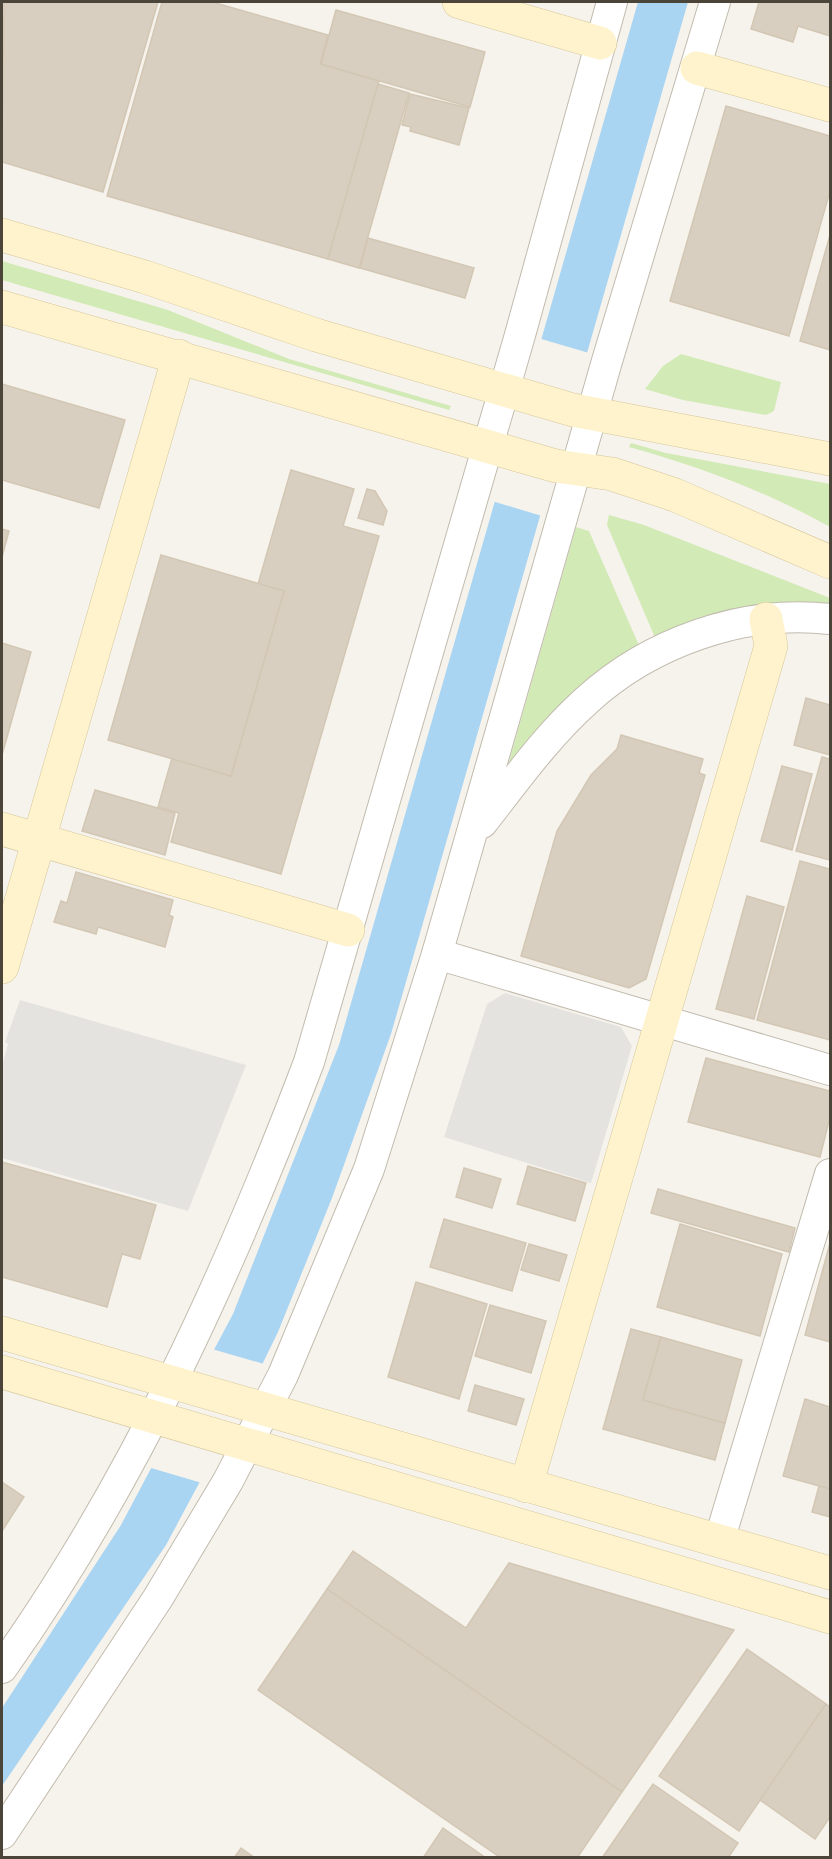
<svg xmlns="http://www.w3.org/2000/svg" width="832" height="1859" font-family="Lato,sans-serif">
<rect width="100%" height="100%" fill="#f6f3ec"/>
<!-- green -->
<g fill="#d2eab5">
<path d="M2 261 168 310 289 359 451 406 449 410 2 280Z"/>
<path d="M681 354 781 382 774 411 766 415 683 400 645 389 663 366Z"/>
<path d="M631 443 666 453 830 484V527C768 492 698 466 629 447Z"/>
<path d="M609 515 644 525 830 598V606L656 640 607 525Z"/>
<path d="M576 527 589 531 641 650 510 766 508 765Z"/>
</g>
<!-- parking -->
<g fill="#e5e3e0">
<path d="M505 993 621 1027 632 1046 591 1183 444 1137 487 1004Z"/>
<path d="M20 1000 246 1065 188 1211 2 1158V1066L8 1044 5 1042Z"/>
</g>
<!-- water -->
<path fill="#a9d4f2" d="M638 2H688L391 1034 332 1198 278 1332 257 1375 166 1545 2 1786V1708L121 1525 233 1314 339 1045Z"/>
<!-- pier -->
<g fill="#f6f3ec">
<path d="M538 338 589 353 542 516 492 501Z"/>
<path d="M212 1349 264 1364 202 1483 151 1468Z"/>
</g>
<!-- building -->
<g fill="#d8cfc1" stroke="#d3c7b4" stroke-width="1.5">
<path d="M4 2H158L103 192 2 162Z"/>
<path d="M162 2H212L328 35 320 64 379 81 328 259 107 196Z"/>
<path d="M759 2H830V36L798 26 793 42 751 29Z"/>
<path d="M336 10 485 52 470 107 321 64Z"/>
<path d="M378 84 409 93 359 268 328 259Z"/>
<path d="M410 94 469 108 459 145 410 131 411 127 402 125Z"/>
<path d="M726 106 830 136V191L789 336 670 301Z"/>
<path d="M830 235V350L800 341Z"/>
<path d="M368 238 474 268 465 298 360 268Z"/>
<path d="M2 384 125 420 99 508 2 480Z"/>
<path d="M291 470 354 489 343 526 379 536 281 874 171 842 179 813 158 807 172 758 231 776 284 591 258 584Z"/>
<path d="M367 489 375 491 387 511 383 525 358 518Z"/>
<path d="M2 529 9 531 2 557Z"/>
<path d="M161 555 284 591 231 776 108 740Z"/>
<path d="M2 643 31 652 2 755Z"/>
<path d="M806 698 830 705V755L794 745Z"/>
<path d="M621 735 703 759 699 773 705 775 646 979 629 988 521 956 557 831 591 775 617 749Z"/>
<path d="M822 757 830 759V860L796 851Z"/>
<path d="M782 766 812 774 792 850 761 841Z"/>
<path d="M95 790 175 813 165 855 82 831Z"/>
<path d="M800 861 830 869V1040L757 1020Z"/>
<path d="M76 872 173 900 169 915 173 917 165 947 98 927 96 934 54 922 61 901 67 903Z"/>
<path d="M747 896 784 907 754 1019 716 1009Z"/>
<path d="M706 1058 830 1091V1117L820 1157 688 1122Z"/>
<path d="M2 1162 156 1205 140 1259 122 1254 107 1307 2 1277Z"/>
<path d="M528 1166 586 1183 575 1221 517 1204Z"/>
<path d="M464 1168 501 1179 492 1208 456 1197Z"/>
<path d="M658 1189 795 1228 789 1252 651 1213Z"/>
<path d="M444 1219 526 1243 512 1291 430 1267Z"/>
<path d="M680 1224 782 1254 760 1336 657 1307Z"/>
<path d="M830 1243V1342L805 1335Z"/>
<path d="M529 1244 567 1255 559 1281 521 1270Z"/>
<path d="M416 1282 487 1304 459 1399 388 1377Z"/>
<path d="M490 1305 546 1321 531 1373 475 1356Z"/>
<path d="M631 1329 661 1337 643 1400 725 1423 715 1460 603 1429Z"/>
<path d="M661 1337 742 1360 725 1423 643 1400Z"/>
<path d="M475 1385 524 1399 516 1425 468 1411Z"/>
<path d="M805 1399 830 1407V1489L783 1476Z"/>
<path d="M2 1482 24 1497 2 1531Z"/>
<path d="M819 1486 830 1489V1517L812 1512Z"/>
<path d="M353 1551 466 1628 509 1563 734 1630 622 1792 327 1589Z"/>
<path d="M327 1589 622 1792 577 1858H501L258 1690Z"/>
<path d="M747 1649 826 1704 739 1831 659 1776Z"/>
<path d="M826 1704 830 1707V1817L815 1839 760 1800Z"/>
<path d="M653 1784 738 1843 728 1858H602Z"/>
<path d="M443 1828 486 1858H423Z"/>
<path d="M241 1848 255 1858H234Z"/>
</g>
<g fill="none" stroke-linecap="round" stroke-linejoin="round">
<defs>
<g id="street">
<path d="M482 823C515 781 546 737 586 701 650 642 744 609 830 619"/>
<path d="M437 954 830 1070"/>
<path d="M719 1541 830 1174"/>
<path d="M2 1668C134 1482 228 1275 309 1062L520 335 612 2"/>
<path d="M2 1834 158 1598 228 1481 283 1375 369 1169 437 954 607 361 715 2"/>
</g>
<g id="secondary">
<path d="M459 2 600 43"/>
<path d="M697 68 830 105"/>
<path d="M2 235 145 277 316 335 573 410 830 459"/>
<path d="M2 307 556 466 612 474 675 495 830 562"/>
<path d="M2 829 348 930"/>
<path d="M2 967 179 356"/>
<path d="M2 1333 830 1573"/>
<path d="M2 1372 830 1617"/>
<path d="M526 1486 771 646 766 619"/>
</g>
</defs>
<!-- street casing -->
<use href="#street" stroke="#c2bbae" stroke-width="32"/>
<!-- secondary casing -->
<use href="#secondary" stroke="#d6c79b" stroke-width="34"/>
<!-- street -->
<use href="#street" stroke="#fff" stroke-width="30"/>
<!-- secondary -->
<use href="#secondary" stroke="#fff3cd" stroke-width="33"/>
</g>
<!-- border -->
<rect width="832" height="1859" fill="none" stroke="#4b4439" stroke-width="6"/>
</svg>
